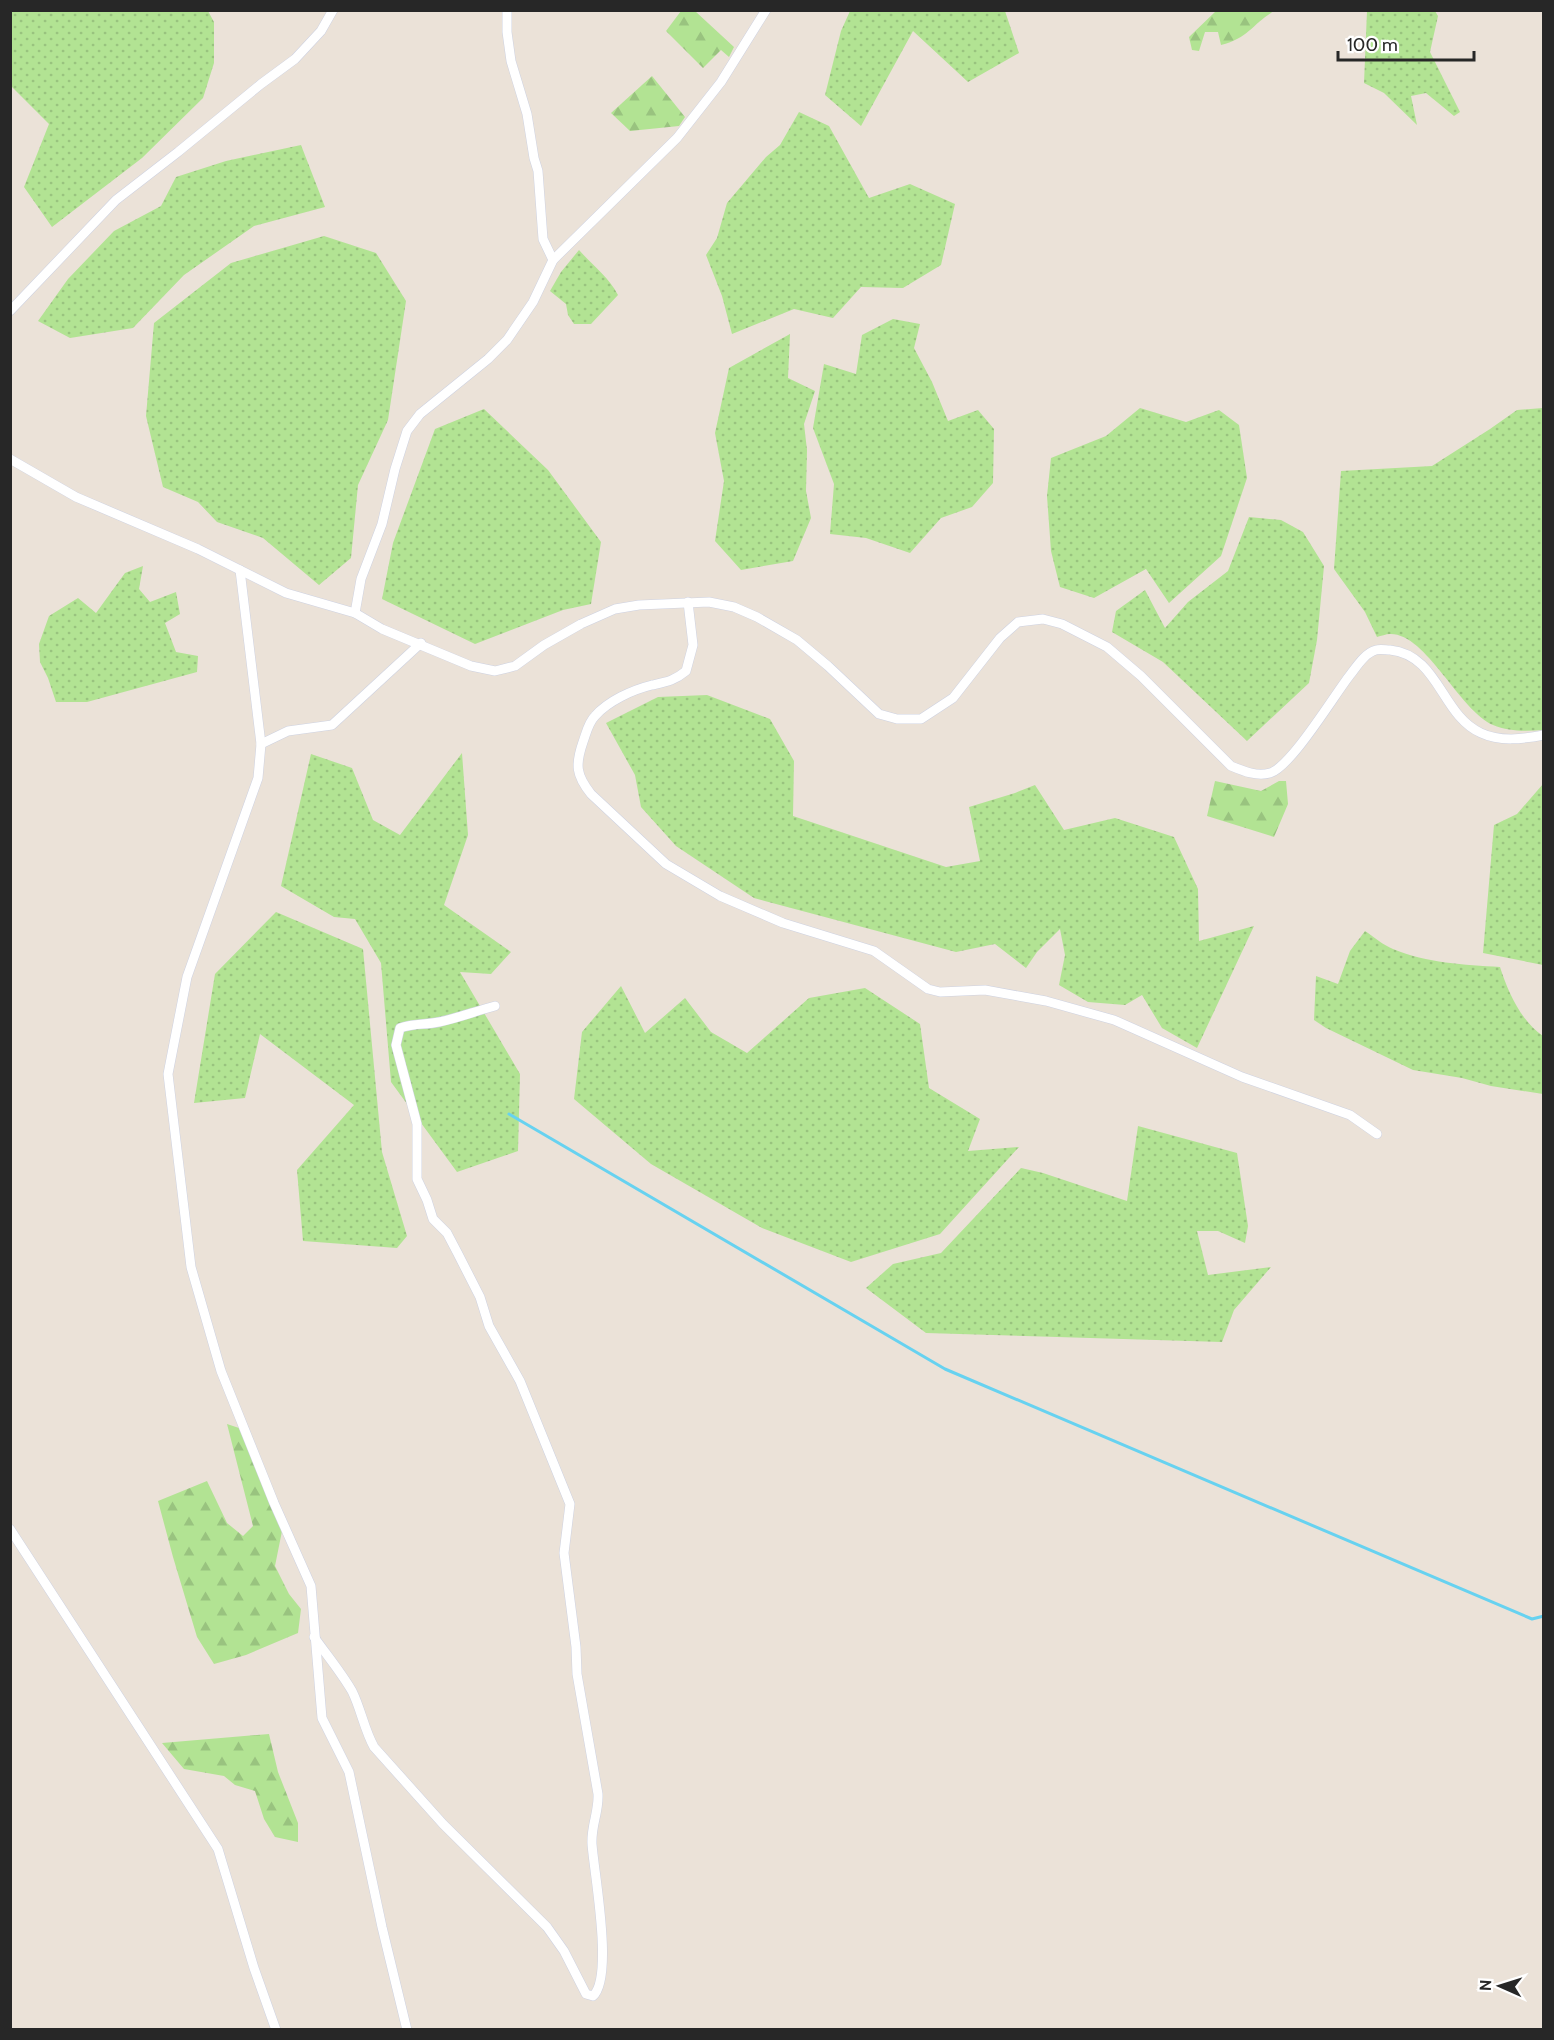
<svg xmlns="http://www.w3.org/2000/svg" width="1554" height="2040" font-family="Cabin,sans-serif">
<defs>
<pattern id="grass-dots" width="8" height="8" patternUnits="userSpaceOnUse" patternTransform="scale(1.5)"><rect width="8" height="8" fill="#b2e393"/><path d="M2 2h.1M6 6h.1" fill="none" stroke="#99c37f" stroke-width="1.8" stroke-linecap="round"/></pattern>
<pattern id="forest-firs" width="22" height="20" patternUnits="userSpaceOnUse" patternTransform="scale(1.5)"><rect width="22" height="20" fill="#b2e393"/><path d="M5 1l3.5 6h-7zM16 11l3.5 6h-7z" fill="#99c37f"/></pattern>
</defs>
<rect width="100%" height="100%" fill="#ebe2d8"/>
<!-- grass -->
<g fill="url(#grass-dots)">
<path d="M10 11H208L214 22V63L203 98 142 158 52 227 24 187 49 124 11 86Z"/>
<path d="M850 11H1005L1019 53 968 82 913 31 861 126 825 95 841 31Z"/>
<path d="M1367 11H1435L1438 16 1430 52 1460 112 1454 116 1426 93 1411 96 1417 125 1384 93 1364 83Z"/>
<path d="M799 112 829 126 869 198 910 184 955 204 941 265 903 288 861 287 833 318 794 309 732 334 722 296 706 255 717 238 727 203 766 157 780 145Z"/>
<path d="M301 145 325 207 254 226 184 275 133 328 70 338 38 321 68 279 114 231 161 206 176 177 226 161Z"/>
<path d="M324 236 376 253 406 301 388 420 358 485 351 558 319 585 263 538 217 522 198 502 163 487 146 416 154 323 231 263Z"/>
<path d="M579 250C593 266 608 276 618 295L591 324H574L568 315 566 304 550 291 561 272Z"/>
<path d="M893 319 920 324 914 348 932 382 948 421 978 410 994 429 993 483 972 507 941 518 910 553 866 538 830 534 834 484 813 428 824 364 856 374 862 335Z"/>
<path d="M790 334 788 378 815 391 804 424 807 450 806 491 811 518 793 561 741 570 715 541 724 481 715 433 729 368Z"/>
<path d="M1140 408 1186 422 1219 410 1239 425 1247 478 1221 556 1169 603 1146 569 1094 598 1060 587 1051 551 1047 496 1051 458 1106 436Z"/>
<path d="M1543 408V730C1527 731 1509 732 1493 725 1459 710 1426 633 1390 634 1386 634 1381 636 1377 637L1365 612 1334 569 1341 471 1432 466 1490 429 1517 410Z"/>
<path d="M484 409 548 470 601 542 591 604 563 610 475 644 382 599 393 543 435 429Z"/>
<path d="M1249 517 1281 520 1303 532 1324 566 1317 640 1309 683 1247 741 1163 662 1112 632 1116 611 1145 590 1165 628 1188 602 1228 571Z"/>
<path d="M143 566 139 589 150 602 176 592 180 614 165 623 176 652 198 656 197 672 87 702H56L48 678 40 662 39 644 49 616 78 598 96 613 125 573Z"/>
<path d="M707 695 770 719 794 761 793 816 946 867 980 861 969 807 1015 793 1035 785 1064 830 1115 818 1174 837 1198 889 1199 941 1254 926 1197 1048 1162 1028 1142 995 1125 1005 1088 1002 1059 985 1065 955 1060 929 1037 952 1026 968 995 944 956 952 754 898 676 846 641 807 635 775 606 723 658 697Z"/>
<path d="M462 753 468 835 444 905 511 952 491 974 460 972 520 1074 518 1151 457 1172 391 1082 381 963 355 919 334 917 281 886 311 754 352 768 373 820 400 835Z"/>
<path d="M1543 784V965L1483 953 1494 825 1517 814Z"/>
<path d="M276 912 363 949 382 1152 407 1236 397 1248 303 1241 297 1170 354 1105 260 1034 245 1098 194 1103 215 974Z"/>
<path d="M1365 931C1374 937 1383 945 1393 949 1427 963 1464 965 1500 967 1508 992 1521 1021 1543 1036V1094L1491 1086 1462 1078 1413 1070 1326 1028 1314 1020 1316 976 1338 984 1350 951Z"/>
<path d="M621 986 645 1033 685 998 711 1032 747 1053 809 998 865 988 920 1024 929 1088 980 1119 968 1151 1019 1147 940 1234 851 1262 762 1228 651 1164 574 1099 582 1032Z"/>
<path d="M1138 1126 1237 1153 1248 1226 1245 1243 1218 1231H1197L1208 1275 1271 1267 1234 1310 1222 1342 926 1333 866 1288 893 1264 941 1253 1021 1168 1043 1173 1127 1201Z"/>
</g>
<!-- forest -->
<g fill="url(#forest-firs)">
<path d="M681 11H695L734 47 729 57 721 50 703 68 666 31Z"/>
<path d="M1216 11 1274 10V11C1252 24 1249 38 1221 45L1218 32H1205L1199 51 1192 50 1189 37Z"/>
<path d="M652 76 685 117 679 126 630 131 611 113Z"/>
<path d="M1215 781 1261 791 1279 781H1286L1288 804 1274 837 1207 816Z"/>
<path d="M227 1424 239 1428 282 1531 275 1566 289 1594 301 1609 298 1633 246 1655 214 1664 197 1637 173 1557 158 1501 207 1481 227 1523 243 1536 253 1526Z"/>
<path d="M269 1734 278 1772 298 1823V1842L275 1837 264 1819 255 1791 235 1785 224 1776 184 1769 162 1743Z"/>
</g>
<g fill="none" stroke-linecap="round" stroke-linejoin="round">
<!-- stream -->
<path stroke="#67d2f0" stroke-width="3" d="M509 1114 945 1369 1532 1619 1544 1616"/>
<defs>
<g id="minor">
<path d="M507 10V32L511 61 527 114 534 158 538 171 543 239 553 260"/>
<path d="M10 311 116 200 178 152 261 84 295 59 321 31 333 10"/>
<path d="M10 459 76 497 198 549 286 593 355 613 382 629 471 666 495 671 515 666 544 645 581 624 615 609 639 605 709 602 734 607 757 617 797 640 828 666 879 714 897 719H921L953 698 1000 638 1018 622 1043 619 1062 624 1107 647 1141 676 1231 766C1243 771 1257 777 1270 773 1291 767 1335 694 1350 675 1357 666 1365 653 1376 650 1380 649 1386 650 1390 650 1439 655 1441 715 1481 733 1500 742 1523 739 1544 735"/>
<path d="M240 570 261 744 258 778 187 977 168 1074 191 1267 221 1371 274 1503 311 1586 322 1718 349 1772 382 1927 407 2030"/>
<path d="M688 602 693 645 686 671C674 681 666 682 652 685 632 690 608 701 595 716 588 723 586 734 583 742 575 765 576 775 591 794L666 864 720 896 783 923 874 951 928 989 940 992 985 990 1046 1001 1114 1020 1242 1077 1350 1115 1377 1134"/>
<path d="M355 613 361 579 382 524 395 469 407 431 420 414 488 359 507 340 533 302 553 260 677 138 721 82 766 10"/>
<path d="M261 744 288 731 332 725 421 643"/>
<path d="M10 1529 218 1849 254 1968 276 2030"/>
<path d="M314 1637C326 1654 341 1672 352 1691 361 1709 364 1729 374 1747L443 1824 547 1927 564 1951 586 1994 593 1996C614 1977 594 1873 592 1844 591 1825 599 1812 598 1794L577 1674 576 1647 564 1553 570 1504 520 1381 489 1326 480 1297 457 1252 447 1233 433 1219 427 1200 417 1179V1124L396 1045 400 1028C415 1023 425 1025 439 1022 458 1018 476 1011 495 1006"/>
</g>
</defs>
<!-- minor casing -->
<use href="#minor" stroke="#ced2e1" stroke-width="10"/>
<!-- minor -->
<use href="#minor" stroke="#fff" stroke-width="9"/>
</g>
<!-- border -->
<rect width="1554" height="2040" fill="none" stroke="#272727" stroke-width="24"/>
<!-- north arrow -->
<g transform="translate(1500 1986) rotate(273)" stroke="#ffffff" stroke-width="4.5" paint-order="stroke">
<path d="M0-4.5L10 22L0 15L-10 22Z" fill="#272727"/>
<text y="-9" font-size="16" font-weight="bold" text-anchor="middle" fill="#272727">N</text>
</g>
<!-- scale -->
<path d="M1338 51v9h136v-9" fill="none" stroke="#272727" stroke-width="3"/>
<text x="1347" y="51" font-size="18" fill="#272727" stroke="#ffffff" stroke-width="4.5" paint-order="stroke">100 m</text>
</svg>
